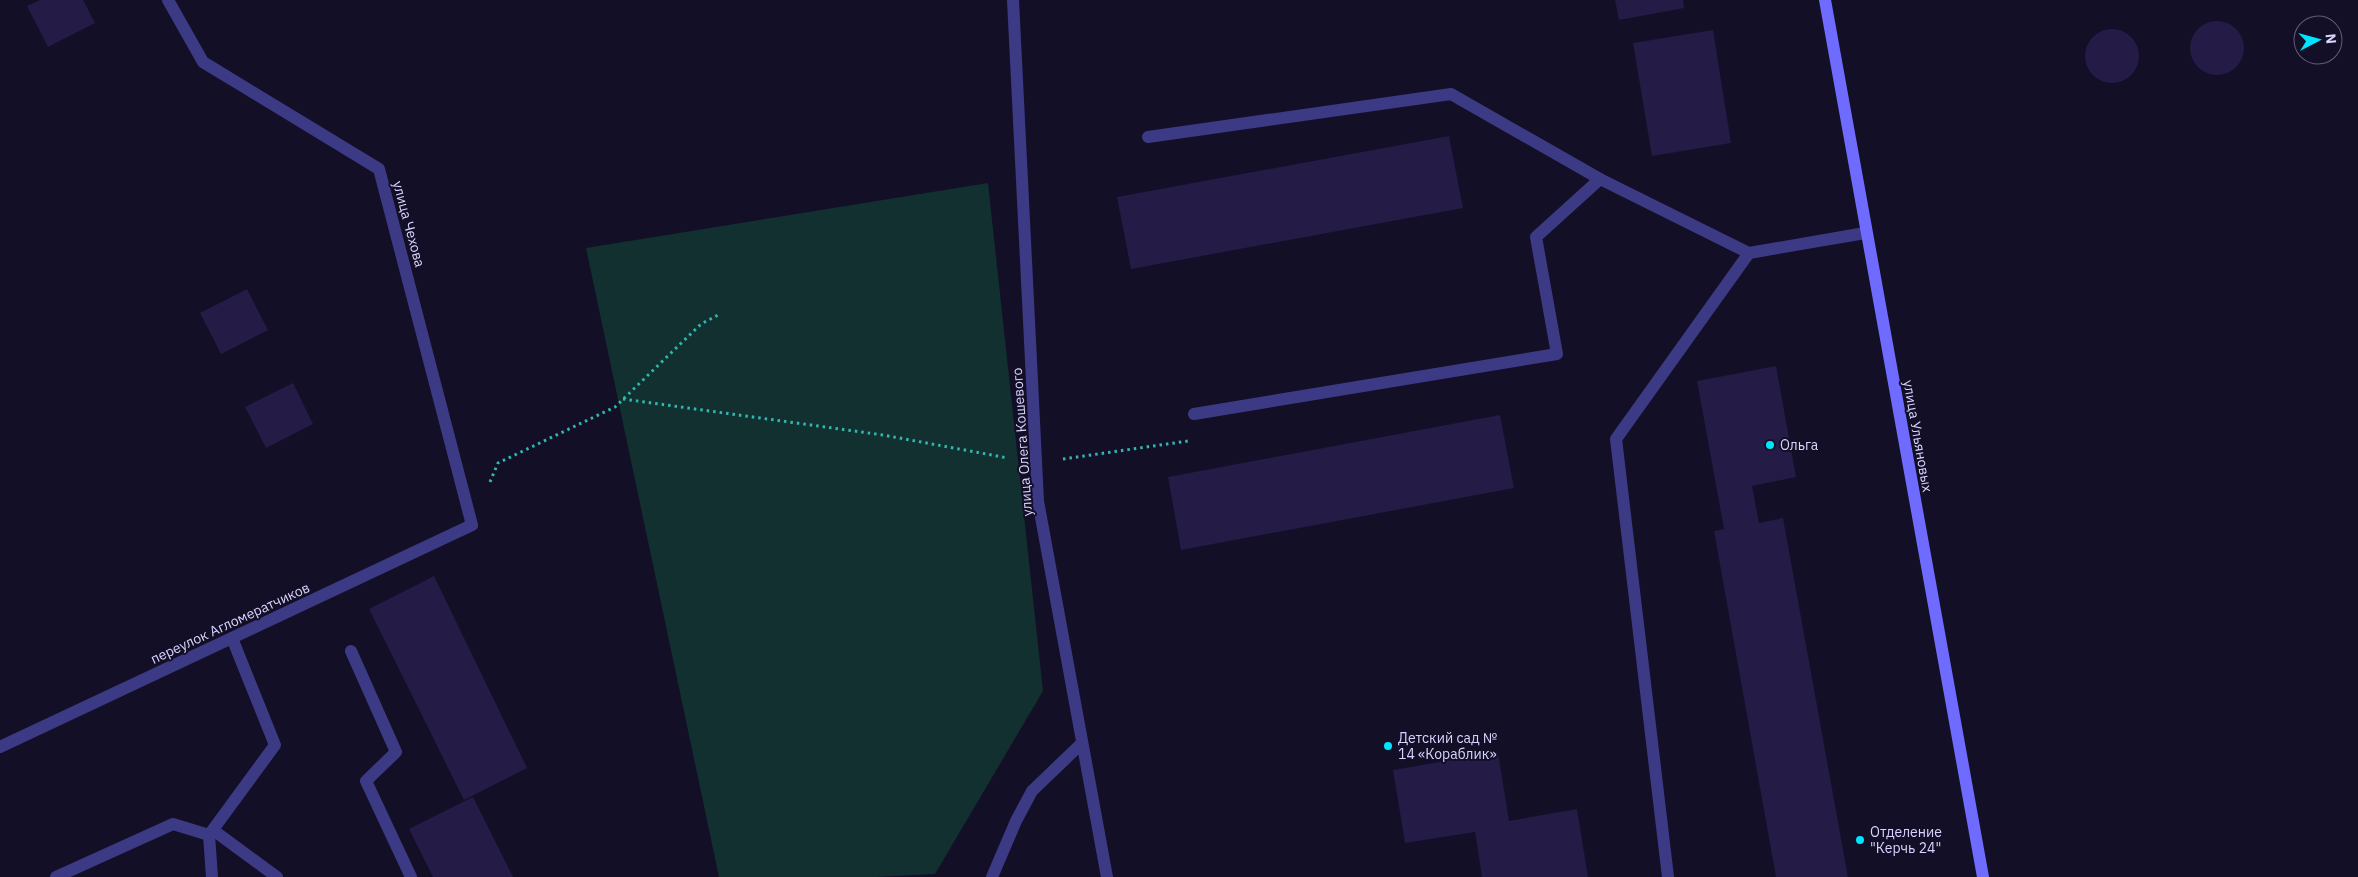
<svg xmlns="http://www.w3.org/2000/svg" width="2358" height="877" font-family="'IBM Plex Sans',sans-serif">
<rect width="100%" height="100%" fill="#130f26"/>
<!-- green -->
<path fill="#12302f" d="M988 183 1043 691 935 874 876 877H719L586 248Z"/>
<!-- building -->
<g fill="#241b47">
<path d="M40 0H83L95 23 48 47 27 6Z"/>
<path d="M1615 0H1683L1684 8 1619 20Z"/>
<circle cx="2217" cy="48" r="27"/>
<circle cx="2112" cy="56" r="27"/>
<path d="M1713 30 1731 143 1652 156 1633 43Z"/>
<path d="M1449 136 1463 208 1131 269 1117 197Z"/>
<path d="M247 289 268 330 221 354 200 313Z"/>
<path d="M1776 366 1796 477 1752 486 1759 523 1783 518 1848 877H1776L1714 531 1724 529 1697 381Z"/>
<path d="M293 383 313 424 266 448 245 407Z"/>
<path d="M1500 415 1514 488 1181 550 1168 477Z"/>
<path d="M434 576 527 768 464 800 369 609Z"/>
<path d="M1498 752 1509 821 1577 809 1588 877H1482L1475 832 1405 843 1393 770Z"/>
<path d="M473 797 513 877H433L409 829Z"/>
</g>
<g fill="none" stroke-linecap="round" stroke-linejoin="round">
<!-- path -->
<g stroke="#2fb8b0" stroke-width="3" stroke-dasharray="2.5 4" stroke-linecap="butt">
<path d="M623 399 883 435 1008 458"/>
<path d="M1063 459 1188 441"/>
<path d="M490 482 498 463 615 407 701 324 720 314"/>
</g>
<!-- lane -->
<g stroke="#3d3a85" stroke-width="12">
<path d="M1013 0 1038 501 1107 877"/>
<path d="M1148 137 1451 94 1600 179 1749 253 1865 233"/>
<path d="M1194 414 1557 354 1536 237 1600 179"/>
<path d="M351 651 396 752 366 781 411 877"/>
<path d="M213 830 277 877"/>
<path d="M56 877 173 824 209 835"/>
<path d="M212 877 209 835 275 745 232 638"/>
<path d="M992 877 1016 821 1032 791 1082 743"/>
<path d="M1668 877 1616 439 1749 253"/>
</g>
<!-- street -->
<path stroke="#3d3a85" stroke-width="12" d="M0 747 472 525 379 169 203 62 168 0"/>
<!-- secondary -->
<path stroke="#6f6bff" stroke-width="12" d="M1825 0 1983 877"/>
</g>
<!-- markers -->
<g fill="#00e5ff" stroke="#130f26" stroke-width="2">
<circle cx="1770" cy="445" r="5"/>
<circle cx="1388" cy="746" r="5"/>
<circle cx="1860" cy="840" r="5"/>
</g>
<g text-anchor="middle" stroke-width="4" stroke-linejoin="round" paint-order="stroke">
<!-- street labels -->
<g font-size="14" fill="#d9d4ff" stroke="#130f26">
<text transform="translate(409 224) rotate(75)" y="5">улица Чехова</text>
<text transform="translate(1918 436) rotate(80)" y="5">улица Ульяновых</text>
<text transform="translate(1022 442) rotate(-94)" y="5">улица Олега Кошевого</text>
<text transform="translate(230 623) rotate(-25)" y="5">переулок Агломератчиков</text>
</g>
<!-- poi labels -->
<g font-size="14" fill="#d9d4ff" stroke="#130f26" text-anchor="start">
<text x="1780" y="450">Ольга</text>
<text x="1398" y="743">Детский сад №<tspan x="1398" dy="16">14 «Кораблик»</tspan></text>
<text x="1870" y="837">Отделение<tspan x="1870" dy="16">"Керчь 24"</tspan></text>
</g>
</g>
<!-- north arrow -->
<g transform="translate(2318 40) rotate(84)"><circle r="24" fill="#130f26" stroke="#625e7d"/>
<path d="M0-4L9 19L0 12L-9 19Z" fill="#00e5ff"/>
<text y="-8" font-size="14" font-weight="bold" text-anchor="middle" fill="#d9d4ff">N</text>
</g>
</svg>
